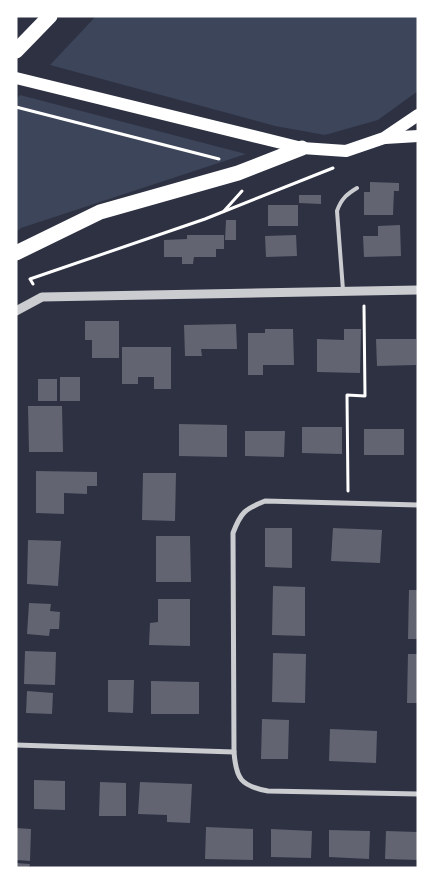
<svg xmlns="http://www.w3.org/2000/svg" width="434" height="884" font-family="'Fira Sans',sans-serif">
<rect width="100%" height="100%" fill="#2d3142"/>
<!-- green -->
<g fill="#3c4559">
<path d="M96 16H418V91L378 120 325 135 275 126 50 65Z"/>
<path d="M20 95 246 154 21 228 16 232V99Z"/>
</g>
<!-- building -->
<g fill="#626471">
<path d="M370 182 399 183V191H394L393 215H364V192H370Z"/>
<path d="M299 195H321V204L299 203Z"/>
<rect x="268" y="205" width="30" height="21"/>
<path d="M226 220H236V240H225Z"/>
<path d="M400 225 401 256 364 257 363 236H378V226Z"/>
<path d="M187 235H224V249H216V257H194L193 264H182V257H164V240L187 239Z"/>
<path d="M296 235 297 256 266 257 265 236Z"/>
<path d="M85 321H119V358H92V340H85Z"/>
<path d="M236 324 237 349H201L202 356H185L184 325Z"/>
<path d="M265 329H293L294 365H263V375H248V333H265Z"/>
<path d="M344 329H361L360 373 317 372V339L344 340Z"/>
<path d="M376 339H416V365L377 366Z"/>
<path d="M122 347H171V389H154V377H138V384H122Z"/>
<rect x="60" y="377" width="20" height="24"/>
<rect x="38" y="379" width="19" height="22"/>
<path d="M28 406H62L63 452H29Z"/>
<path d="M179 424 227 425V457L179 456Z"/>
<path d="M302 427H342V454L302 453Z"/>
<rect x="364" y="429" width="40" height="26"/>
<path d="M245 431H285L284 457 245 456Z"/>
<path d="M36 471 97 472V486H87V494L64 493V514L36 513Z"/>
<path d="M143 473H176L175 521 142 520Z"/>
<path d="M265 528H292V568L265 567Z"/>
<path d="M333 528 382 530 380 563 331 561Z"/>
<path d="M156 536H190L191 582H156Z"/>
<path d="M28 540 61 541 58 586 27 584Z"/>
<path d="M273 586 305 587V636L272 635Z"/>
<path d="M409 590H418V639H408Z"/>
<path d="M158 599H190V646L149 645 150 623 158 622Z"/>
<path d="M29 603 51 604 50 611 60 612 59 629H50L49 636 27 634Z"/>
<path d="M25 651 56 652 55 685 24 684Z"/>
<path d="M273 653 306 654 305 703 272 702Z"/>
<path d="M408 654H418V703H407Z"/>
<path d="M108 680H134L133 713 108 712Z"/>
<path d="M151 681 199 682V714H151Z"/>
<path d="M27 691 53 693 52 714 26 713Z"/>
<path d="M262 719 289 720 288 759H261Z"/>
<path d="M330 729 377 731 376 763 329 761Z"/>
<path d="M34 780 65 781V810L34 809Z"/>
<path d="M100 782 126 783V816H99Z"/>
<path d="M140 782 192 784 190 823 167 822V815L138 814Z"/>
<path d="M206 827 253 829V860L205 859Z"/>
<path d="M16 828 31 829 30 861 16 860Z"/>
<path d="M271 829 312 831 311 858 271 857Z"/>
<path d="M329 830 370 831 369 859 329 857Z"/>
<path d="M386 831 418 832V860L385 859Z"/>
<path d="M16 863 30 864 29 868H16Z"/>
</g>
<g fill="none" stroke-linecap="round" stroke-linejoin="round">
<!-- path -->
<g stroke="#fff" stroke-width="3">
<path d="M16 107 219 159"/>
<path d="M224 211 242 191"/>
<path d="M33 284 30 279 205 219 333 168"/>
<path d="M348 491 347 395 365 396 364 306"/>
</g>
<!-- service -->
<path stroke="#caccd0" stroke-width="4" d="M343 290 337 211C341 199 347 194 357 188"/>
<!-- minor -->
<g stroke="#caccd0" stroke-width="5">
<path d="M418 505 265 501C245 509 241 512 233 533L234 752C236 779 241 786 268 791L418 794"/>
<path d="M16 745 234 752"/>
</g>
<!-- tertiary -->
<path stroke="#caccd0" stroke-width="9" d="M16 311 42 297 418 290"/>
<!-- primary -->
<g stroke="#fff" stroke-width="12">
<path d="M16 78 302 148 346 151 384 138 418 115"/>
<path d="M385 138 418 136"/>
</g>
<!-- motorway -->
<g stroke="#fff" stroke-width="15">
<path d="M16 51 50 16"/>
<path d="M16 253 100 212 238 173 302 148"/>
</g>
</g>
<!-- border -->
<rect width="434" height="884" fill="none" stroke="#ffffff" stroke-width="35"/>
</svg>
